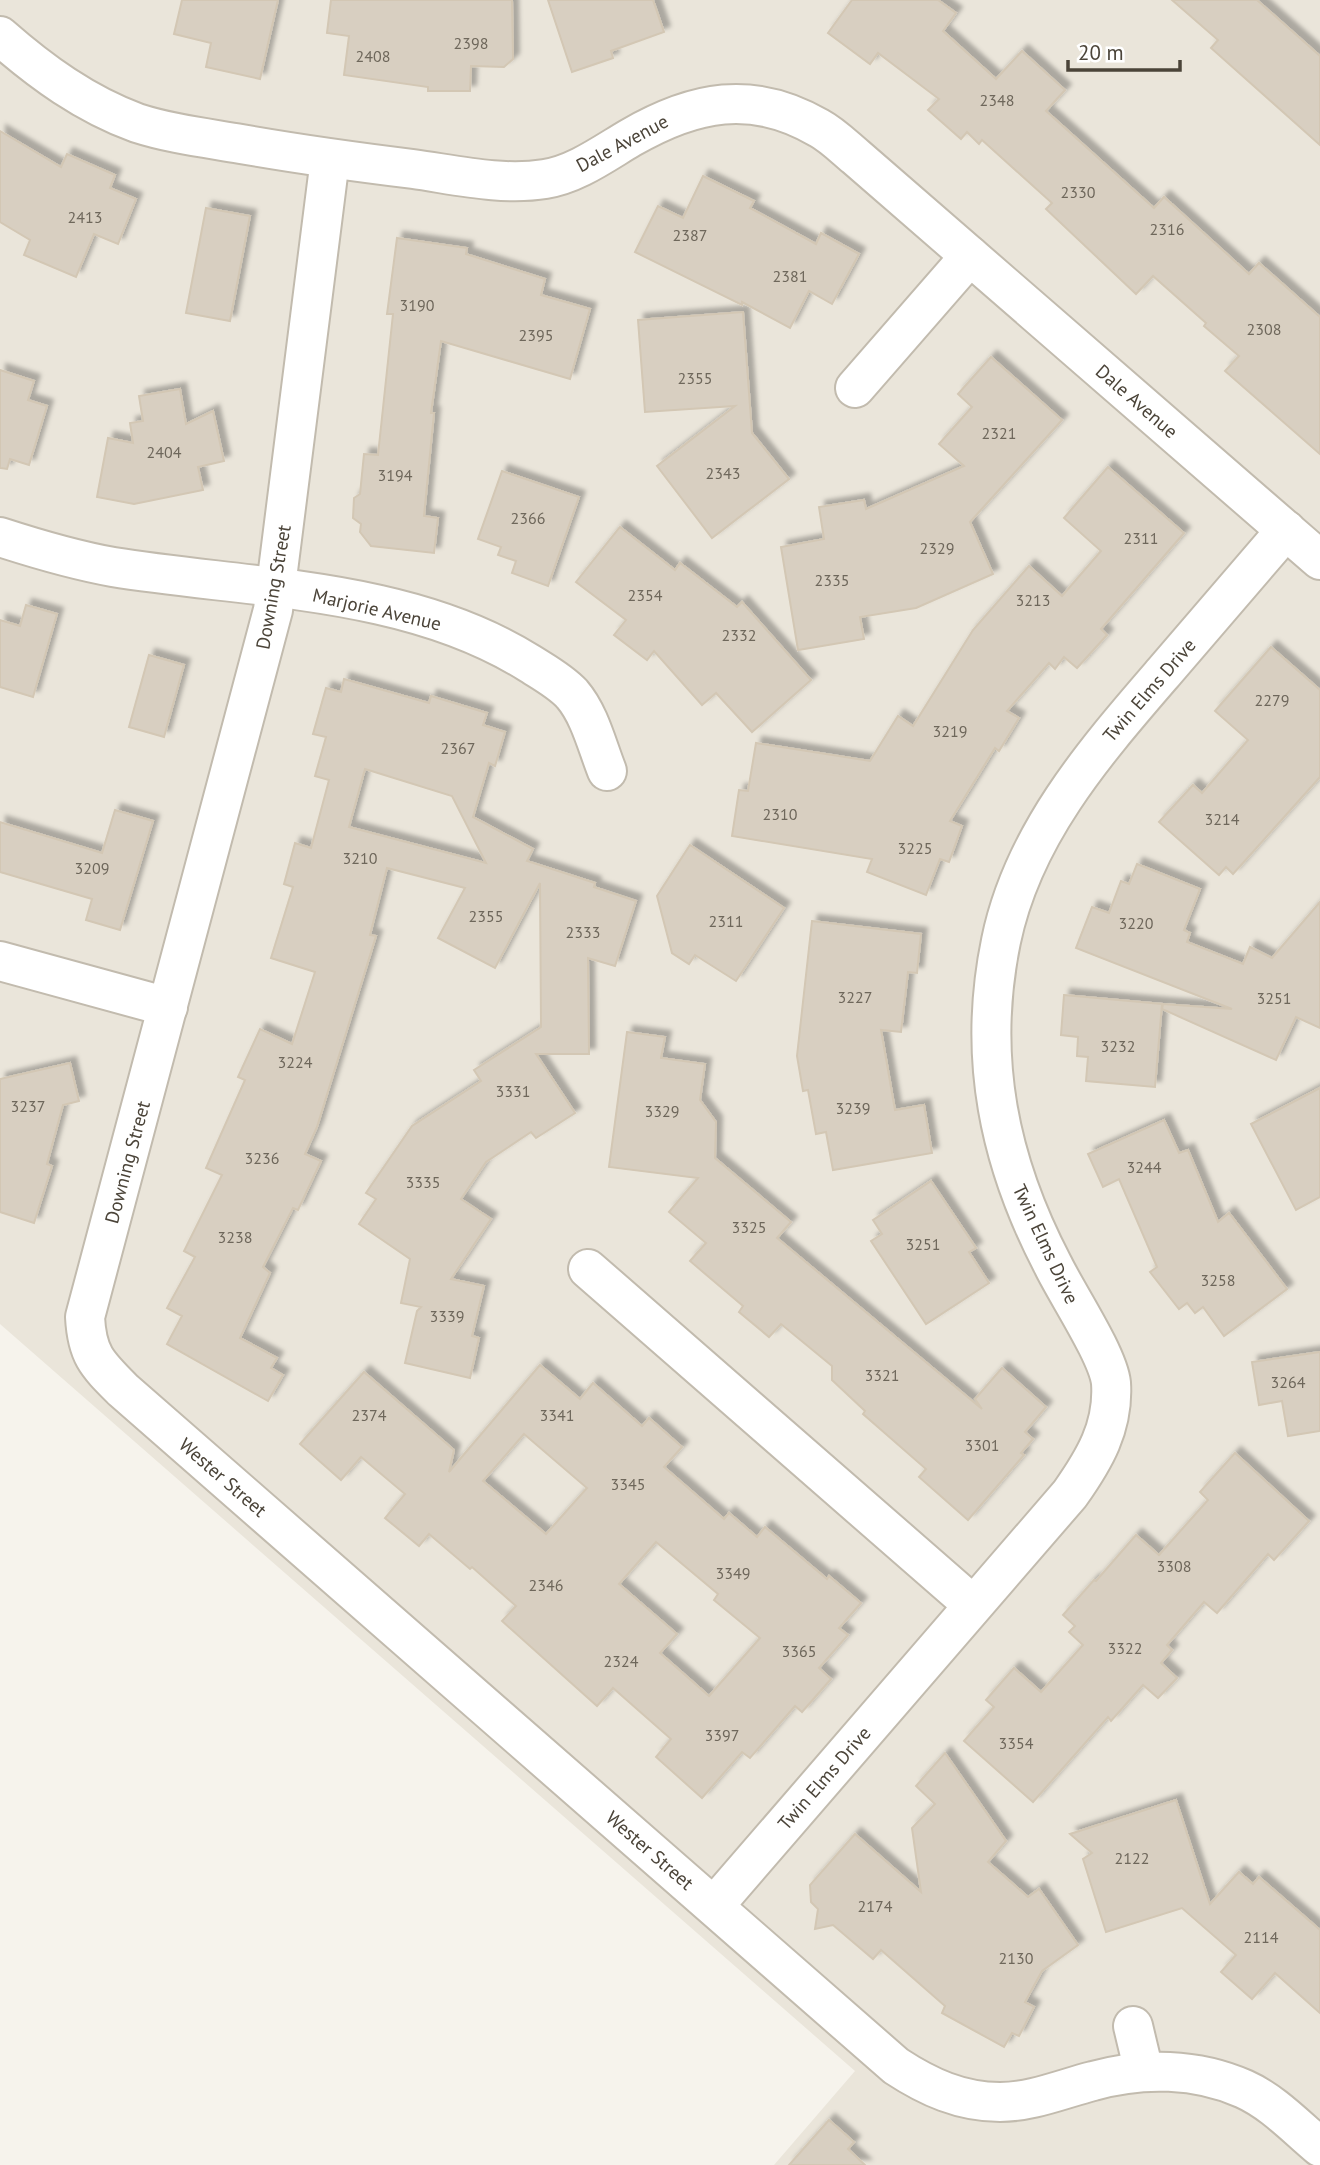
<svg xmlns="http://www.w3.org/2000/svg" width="1320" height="2165" font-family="'PT Sans',sans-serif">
<defs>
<filter id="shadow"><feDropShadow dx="6" dy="-6" stdDeviation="2" flood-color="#0004"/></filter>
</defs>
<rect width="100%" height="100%" fill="#f6f3ec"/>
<!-- residential -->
<path fill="#eae5da" d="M0 0H1320V2165H774L855 2071 0 1324Z"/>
<!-- building -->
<g fill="#d8cfc1" stroke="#d3c7b4" stroke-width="2" fill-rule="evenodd" filter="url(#shadow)">
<path d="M182 0H278L260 79 206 67 211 43 174 34Z"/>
<path d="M331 0H512L513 59 504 67 471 66 470 91H428V87L344 75 349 36 327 33Z"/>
<path d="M548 0H653L664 32 611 51 613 58 572 72Z"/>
<path d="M852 0H938L956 13 943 31 996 79 1022 51 1065 90 1046 111 1154 208 1164 197 1249 274 1259 263 1320 317V454L1225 371 1239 356 1204 326 1206 323 1153 276 1136 294 1046 209 1052 203 982 140 979 144 967 132 961 139 928 110 939 99 878 53 870 64 828 33Z"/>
<path d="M1172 0H1257L1320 56V145L1211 48 1218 40Z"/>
<path d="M0 131 61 167 67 154 115 175 110 188 136 199 118 244 94 234 76 277 24 255 30 240 0 222Z"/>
<path d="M703 176 754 201 750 208 816 244 821 233 859 254 832 304 809 291 790 328 742 302V305L635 252 658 206 683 218Z"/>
<path d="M206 208 250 216 230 321 186 313Z"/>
<path d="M397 238 467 248 466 254 545 279 541 295 590 309 570 379 441 341 431 413H434L424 516 438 518 434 553 371 546 360 532 361 524 353 518 354 498 360 494 364 454 378 455 393 314H387Z"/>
<path d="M743 312 752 433 789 479 712 538 657 466 735 406 645 412 638 320Z"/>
<path d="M991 357 1062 420 970 522 993 574 916 608 860 617 864 639 798 650 781 547 824 539 819 507 864 500 866 509 964 466 939 444 972 407 958 394Z"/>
<path d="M0 370 34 381 28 400 47 406 29 465 10 459 7 469 0 468Z"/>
<path d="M180 389 186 424 213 411 224 461 198 467 203 490 134 504 97 497 108 438 133 443 130 423 143 421 139 396Z"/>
<path d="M1108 467 1184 533 1101 629 1107 635 1077 668 1064 657 1055 669 1049 663 1007 711 1019 718 999 751 995 748 950 821 962 826 949 862 940 859 926 895 867 872 872 859 732 836 739 790 748 791 756 743 870 761 898 716 913 726 973 630 1029 566 1062 596 1101 551 1064 518Z"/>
<path d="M502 471 579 497 548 586 512 573 516 561 498 555 501 547 478 539Z"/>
<path d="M620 527 675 570 680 563 737 607 742 602 811 680 752 732 716 693 702 705 654 651 647 660 614 635 626 620 576 582Z"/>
<path d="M26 605 57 614 33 697 0 687V620L20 626Z"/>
<path d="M1271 647 1320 690V777L1233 874 1226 867 1219 875 1159 822 1193 785 1202 793 1248 740 1215 711Z"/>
<path d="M149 655 184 665 164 737 129 727Z"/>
<path d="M344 679 429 703 431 696 487 713 483 725 505 732 495 766 489 763 473 817 533 849 527 861 595 883 594 887 636 901 615 966 588 958 589 1054H536L575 1113 536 1138 531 1132 486 1162 461 1199 491 1219 451 1279 484 1286 472 1336 479 1338 470 1378 405 1363 417 1311 421 1307 401 1303 410 1259 359 1224 376 1199 366 1193 412 1126 481 1081 474 1070 541 1027 540 883 495 968 438 938 465 888 387 868 370 935 376 936 317 1127 305 1154 321 1161 298 1210 293 1208 263 1267 270 1273 240 1338 277 1358 271 1368 283 1375 268 1401 167 1344 182 1316 167 1308 195 1257 184 1251 222 1175 206 1168 245 1080 238 1077 260 1029 292 1044 315 972 271 958 293 887 284 884 295 843 311 848 329 780 315 776 326 737 313 734 326 688 341 692ZM365 769 452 796 486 863 349 827Z"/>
<path d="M115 810 153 821 120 930 86 920 92 899 0 872V822L102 853Z"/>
<path d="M690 845 784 908 736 981 695 955 689 964 672 953 657 896Z"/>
<path d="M1137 864 1200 889 1184 930 1190 933 1187 942 1243 964 1250 947 1272 958 1320 902V1028L1296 1017 1276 1060 1162 1009 1163 1004 1232 1009 1076 948 1092 907 1109 913 1121 881 1129 884Z"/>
<path d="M812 921 921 934 917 973 908 972 901 1032 881 1030 895 1110 924 1105 932 1153 833 1170 826 1132 816 1134 808 1090 803 1091 797 1056Z"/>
<path d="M1064 995 1162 1004 1155 1087 1086 1081 1088 1057 1077 1056 1078 1037 1061 1035Z"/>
<path d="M627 1032 665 1037 661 1058 705 1064 700 1100 716 1122 715 1158 791 1222 777 1238 982 1409 975 1399 1002 1368 1046 1407 1025 1432 1033 1439 1021 1453 1024 1455 968 1520 919 1477 926 1469 863 1414 865 1411 832 1380V1366L781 1324 769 1337 739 1312 743 1306 690 1261 706 1243 669 1212 698 1178 609 1167Z"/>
<path d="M70 1063 79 1101 63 1105 47 1164 52 1166 34 1223 0 1212V1079Z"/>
<path d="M1320 1088V1197L1296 1210 1251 1124Z"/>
<path d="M1164 1120 1179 1153 1188 1150 1218 1222 1229 1213 1287 1289 1224 1336 1203 1307 1195 1313 1187 1303 1179 1309 1150 1272 1157 1267 1119 1179 1103 1187 1088 1154Z"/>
<path d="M931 1181 976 1248 969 1252 989 1283 926 1324 871 1241 882 1234 873 1220Z"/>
<path d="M1320 1352V1431L1288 1436 1282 1401 1259 1405 1252 1362Z"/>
<path d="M540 1365 580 1399 593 1383 642 1426 649 1418 682 1447 664 1467 724 1519 729 1513 757 1537 765 1527 827 1579 829 1576 861 1603 839 1628 848 1635 819 1668 831 1679 802 1712 795 1706 750 1758 742 1752 702 1798 656 1757 671 1739 613 1688 597 1706 502 1621 516 1606 472 1567 470 1569 429 1534 419 1546 385 1518 405 1494 361 1457 341 1480 300 1444 364 1372 454 1450 449 1472ZM524 1434 587 1488 546 1534 483 1481ZM656 1542 718 1594 714 1600 760 1638 709 1696 660 1653 677 1634 619 1584Z"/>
<path d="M1235 1453 1309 1521 1274 1560 1268 1554 1217 1613 1204 1602 1167 1645 1172 1650 1161 1663 1177 1678 1158 1698 1143 1685 1111 1721 1108 1717 1033 1802 964 1741 994 1707 986 1700 1014 1668 1041 1692 1083 1645 1069 1632 1075 1626 1063 1615 1094 1580 1096 1581 1136 1535 1159 1555 1208 1500 1200 1492Z"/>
<path d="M945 1753 1006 1841 988 1862 1028 1897 1039 1889 1078 1945 1042 1971 1025 2002 1034 2007 1019 2036 1012 2033 1004 2047 942 2013 945 2006 881 1950 873 1959 833 1925 815 1929 818 1909 811 1902 810 1885 855 1834 921 1892 912 1828 935 1804 916 1786Z"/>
<path d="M1176 1800 1210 1904 1239 1872 1253 1884 1259 1877 1320 1930V2013L1275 1973 1252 1999 1221 1972 1236 1955 1182 1908 1106 1932 1083 1859 1092 1853 1070 1834Z"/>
<path d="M829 2120 854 2142 848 2149 865 2165H789Z"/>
</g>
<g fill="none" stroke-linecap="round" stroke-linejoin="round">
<defs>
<g id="minor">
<path d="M0 36C41 72 85 104 137 123 171 134 206 138 241 144 298 154 356 162 413 169 456 175 502 186 545 179 576 174 603 154 630 138 694 101 752 89 819 128 832 135 844 147 856 157L1320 560"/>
<path d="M330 159 273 610 85 1317C87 1355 97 1364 123 1390L896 2066C928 2087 961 2102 1000 2102 1032 2102 1062 2089 1093 2081 1142 2067 1197 2068 1244 2089 1273 2102 1296 2127 1320 2147"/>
<path d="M855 388 970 256"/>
<path d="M0 537C37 549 74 560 113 567 250 589 408 587 529 663 543 672 560 681 572 694 590 715 597 746 607 771"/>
<path d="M0 961 168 1007"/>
<path d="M588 1269 973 1605"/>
<path d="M714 1906 1070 1494C1094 1460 1114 1427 1111 1383 1108 1355 1067 1294 1053 1265 999 1162 977 1057 1001 941 1023 834 1095 752 1164 672 1205 624 1246 577 1286 530"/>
<path d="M1133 2026 1144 2072"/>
</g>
</defs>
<!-- minor casing -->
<use href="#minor" stroke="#c2bbae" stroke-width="42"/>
<!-- minor -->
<use href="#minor" stroke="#fff" stroke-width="38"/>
</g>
<g text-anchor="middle" stroke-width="5" stroke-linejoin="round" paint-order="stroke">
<!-- number labels -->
<g font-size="16" fill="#6e675b">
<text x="471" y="49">2398</text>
<text x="373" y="62">2408</text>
<text x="997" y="106">2348</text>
<text x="1078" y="198">2330</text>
<text x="85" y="223">2413</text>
<text x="1167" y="235">2316</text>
<text x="690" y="241">2387</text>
<text x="790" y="282">2381</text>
<text x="417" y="311">3190</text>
<text x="1264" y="335">2308</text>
<text x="536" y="341">2395</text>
<text x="695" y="384">2355</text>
<text x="999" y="439">2321</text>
<text x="164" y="458">2404</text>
<text x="723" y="479">2343</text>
<text x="395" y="481">3194</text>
<text x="528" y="524">2366</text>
<text x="1141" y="544">2311</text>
<text x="937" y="554">2329</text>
<text x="832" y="586">2335</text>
<text x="645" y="601">2354</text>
<text x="1033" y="606">3213</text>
<text x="739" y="641">2332</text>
<text x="1272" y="706">2279</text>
<text x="950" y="737">3219</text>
<text x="458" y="754">2367</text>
<text x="780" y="820">2310</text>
<text x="1222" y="825">3214</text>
<text x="915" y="854">3225</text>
<text x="360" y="864">3210</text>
<text x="92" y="874">3209</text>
<text x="486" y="922">2355</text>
<text x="726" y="927">2311</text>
<text x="1136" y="929">3220</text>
<text x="583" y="938">2333</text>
<text x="855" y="1003">3227</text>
<text x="1274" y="1004">3251</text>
<text x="1118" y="1052">3232</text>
<text x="295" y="1068">3224</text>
<text x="513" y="1097">3331</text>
<text x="28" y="1112">3237</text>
<text x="853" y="1114">3239</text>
<text x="662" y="1117">3329</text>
<text x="262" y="1164">3236</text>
<text x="1144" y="1173">3244</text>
<text x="423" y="1188">3335</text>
<text x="749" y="1233">3325</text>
<text x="235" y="1243">3238</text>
<text x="923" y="1250">3251</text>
<text x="1218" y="1286">3258</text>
<text x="447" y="1322">3339</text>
<text x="882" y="1381">3321</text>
<text x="1288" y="1388">3264</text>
<text x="369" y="1421">2374</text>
<text x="557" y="1421">3341</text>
<text x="982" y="1451">3301</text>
<text x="628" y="1490">3345</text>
<text x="1174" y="1572">3308</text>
<text x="733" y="1579">3349</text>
<text x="546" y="1591">2346</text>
<text x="1125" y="1654">3322</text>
<text x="799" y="1657">3365</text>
<text x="621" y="1667">2324</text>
<text x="722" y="1741">3397</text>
<text x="1016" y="1749">3354</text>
<text x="1132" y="1864">2122</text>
<text x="875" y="1912">2174</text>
<text x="1261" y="1943">2114</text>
<text x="1016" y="1964">2130</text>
</g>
<!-- street labels -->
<g font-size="19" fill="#4b4439" stroke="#fff">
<text transform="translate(622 143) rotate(-28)" y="7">Dale Avenue</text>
<text transform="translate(1137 401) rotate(41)" y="7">Dale Avenue</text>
<text transform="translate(273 587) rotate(-80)" y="7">Downing Street</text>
<text transform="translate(377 609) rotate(13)" y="7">Marjorie Avenue</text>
<text transform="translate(1149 690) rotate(-49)" y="7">Twin Elms Drive</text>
<text transform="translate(127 1162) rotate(-75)" y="7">Downing Street</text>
<text transform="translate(1046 1244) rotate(65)" y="7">Twin Elms Drive</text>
<text transform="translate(223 1477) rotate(41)" y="7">Wester Street</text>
<text transform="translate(824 1778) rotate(-49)" y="7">Twin Elms Drive</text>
<text transform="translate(650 1850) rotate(41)" y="7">Wester Street</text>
</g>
</g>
<!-- scale -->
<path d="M1068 60v10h112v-10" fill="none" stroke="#4b4439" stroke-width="3.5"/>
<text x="1078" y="60" font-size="21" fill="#4b4439" stroke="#ffffff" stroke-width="5" paint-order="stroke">20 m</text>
</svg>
